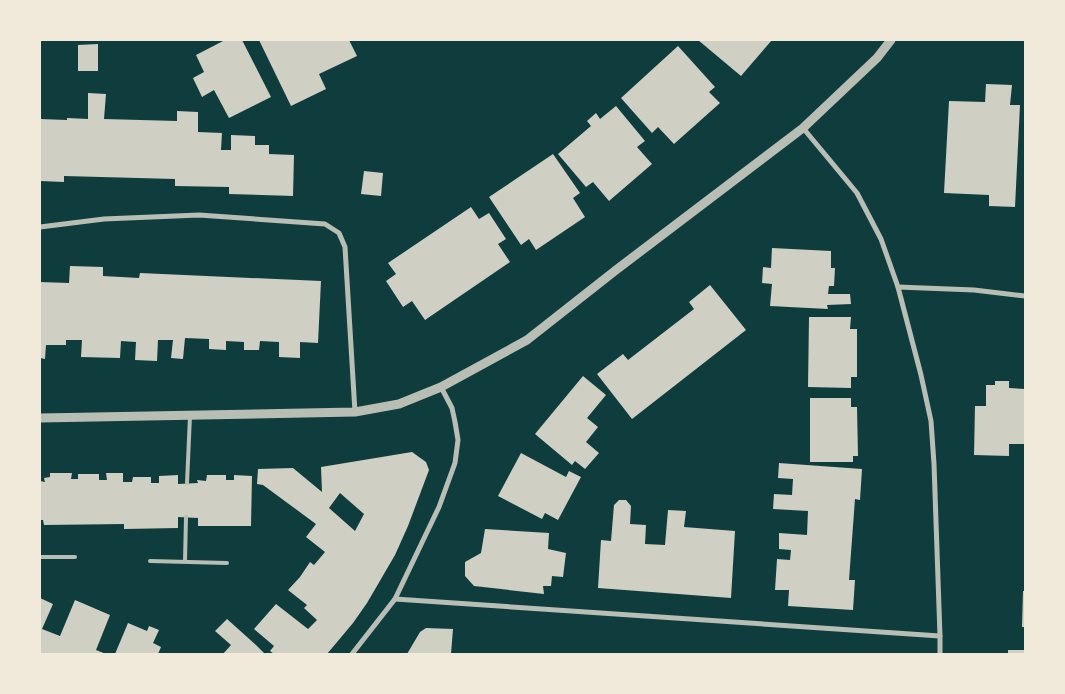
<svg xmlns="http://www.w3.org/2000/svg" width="1065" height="694" font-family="Quicksand,sans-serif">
<rect width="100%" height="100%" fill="#0f3d3e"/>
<!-- building -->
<g fill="#cfcfc3" fill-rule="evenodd">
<path d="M225 40H242L271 97 229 118 214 90 202 97 193 78 204 72 196 55Z"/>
<path d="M259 40H349L357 56 319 74 326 89 291 106Z"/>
<path d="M698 40H772L741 76Z"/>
<path d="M98 44V71H78V45Z"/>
<path d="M678 46 715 87 709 92 720 103 674 144 658 127 652 133 621 98Z"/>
<path d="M986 84 1012 85 1010 105H1020L1015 207 989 206V195L944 193 949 101 985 102Z"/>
<path d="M88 93 106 94 104 119 177 121V111L198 112V132L222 133 221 150H231V135L255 136V145H269V154L294 155 293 196 229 194V187L175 186V179L64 176V182L40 181V119L67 120V118L88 119Z"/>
<path d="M616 106 645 141 637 147 652 164 609 201 593 182 586 187 558 154 591 126 587 121 596 113 600 119Z"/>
<path d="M553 154 580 193 573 198 585 217 536 250 529 239 521 245 489 197Z"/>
<path d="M364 171 383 173 381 196 361 194Z"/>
<path d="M471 207 479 219 489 213 506 239 498 244 510 262 425 320 412 301 403 307 386 281 396 274 388 263Z"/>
<path d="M772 248 831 251V268H835L834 286H829L828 294H850L851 304 827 305 828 309 770 306 772 284 762 283 763 267 771 268Z"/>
<path d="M70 266 103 267V276L139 278 140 273 321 281 318 343 300 342V358L279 357V342L260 341 259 350H244V342L226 341V350L209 349V339L185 338 183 359 171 358 173 340H158L157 361 135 360 136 342 121 341 120 358 81 357 82 340H66V345H46L45 359 40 358V282L69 283Z"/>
<path d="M710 285 746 330 632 419 597 374 623 354 628 360 694 309 689 302Z"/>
<path d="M809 317H851L850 329H857V377H851V388L808 387Z"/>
<path d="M583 376 606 395 587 418 598 427 586 442 599 453 585 469 575 461 572 465 535 434Z"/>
<path d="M995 381H1009V388L1025 389V444H1009V456L974 455 975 406H986V385H995Z"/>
<path d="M810 398H851V407H857L858 456H853V462H810Z"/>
<path d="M412 452 426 462 429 470 408 526 395 555 367 603 353 623 327 654H274L270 651 274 646 254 629 276 604 308 629 317 620 304 608 307 605 288 590 300 577 310 562 314 565 325 552 306 537 316 524 263 485 257 484 258 469 293 468 322 492 321 467ZM340 493 364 514 355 531 329 508Z"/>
<path d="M521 453 566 477 569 471 581 477 558 520 545 513 542 519 498 496Z"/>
<path d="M779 463 862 469 860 500 855 499 849 580H855L853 610 788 606 789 590H775L777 559 790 560 791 550 779 549V533L807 535 808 511 773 509 774 494 792 495 793 479 778 478Z"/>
<path d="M50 473H72L71 479H78V474H99V480H107L106 473H123V482H132L133 477H151V483H159V476L178 475V484L198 483 197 480 206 481 207 475H226V480H234V475L252 476 251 526H198V518L178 517V528L124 529V524L44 525 43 520H40V481L45 482 44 478 50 477Z"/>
<path d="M619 500H626L631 506 630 524 646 525 645 544 665 545 668 510 686 511 684 527 735 531 731 598 598 588 601 540 611 541 614 505Z"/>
<path d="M485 529 549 533 548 549 566 553 563 577 552 576 551 586H543L544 594 474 586 465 576V562L481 553Z"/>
<path d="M1023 591H1025V627H1022Z"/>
<path d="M40 598 53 604 42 629 60 636 75 600 110 615 96 650 106 654H40Z"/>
<path d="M227 619 257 646 265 654H223L231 645 215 631Z"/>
<path d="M128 623 147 631 149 626 159 630 153 643 161 647 158 654H115Z"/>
<path d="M426 628 453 629 451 654H407L420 632Z"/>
<rect x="1008" y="650" width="17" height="4"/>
</g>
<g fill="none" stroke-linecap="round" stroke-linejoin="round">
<!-- service -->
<g stroke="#b8beb3" stroke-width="4">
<path d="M187 483 190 416"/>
<path d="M40 557H75"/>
<path d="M150 561 227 563"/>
<path d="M185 561 186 517"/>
</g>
<!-- minor -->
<g stroke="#b8beb3" stroke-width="5">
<path d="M803 128 857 193 881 239 898 287 921 375 931 421 934 464 940 636V654"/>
<path d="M40 227 104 219 199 215 325 224 339 233 345 247 355 412"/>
<path d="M898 287 974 290 1025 296"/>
<path d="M395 599 940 636"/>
<path d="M352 654 395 599 439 507 455 463 458 440 455 422 452 408 441 387"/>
</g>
<!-- tertiary -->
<path stroke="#b8beb3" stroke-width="9" d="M40 418 355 412 399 404 441 387 527 340 616 270 803 128 877 58 891 40"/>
</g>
<!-- border -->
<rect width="1065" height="694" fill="none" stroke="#f1e9da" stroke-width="82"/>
</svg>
